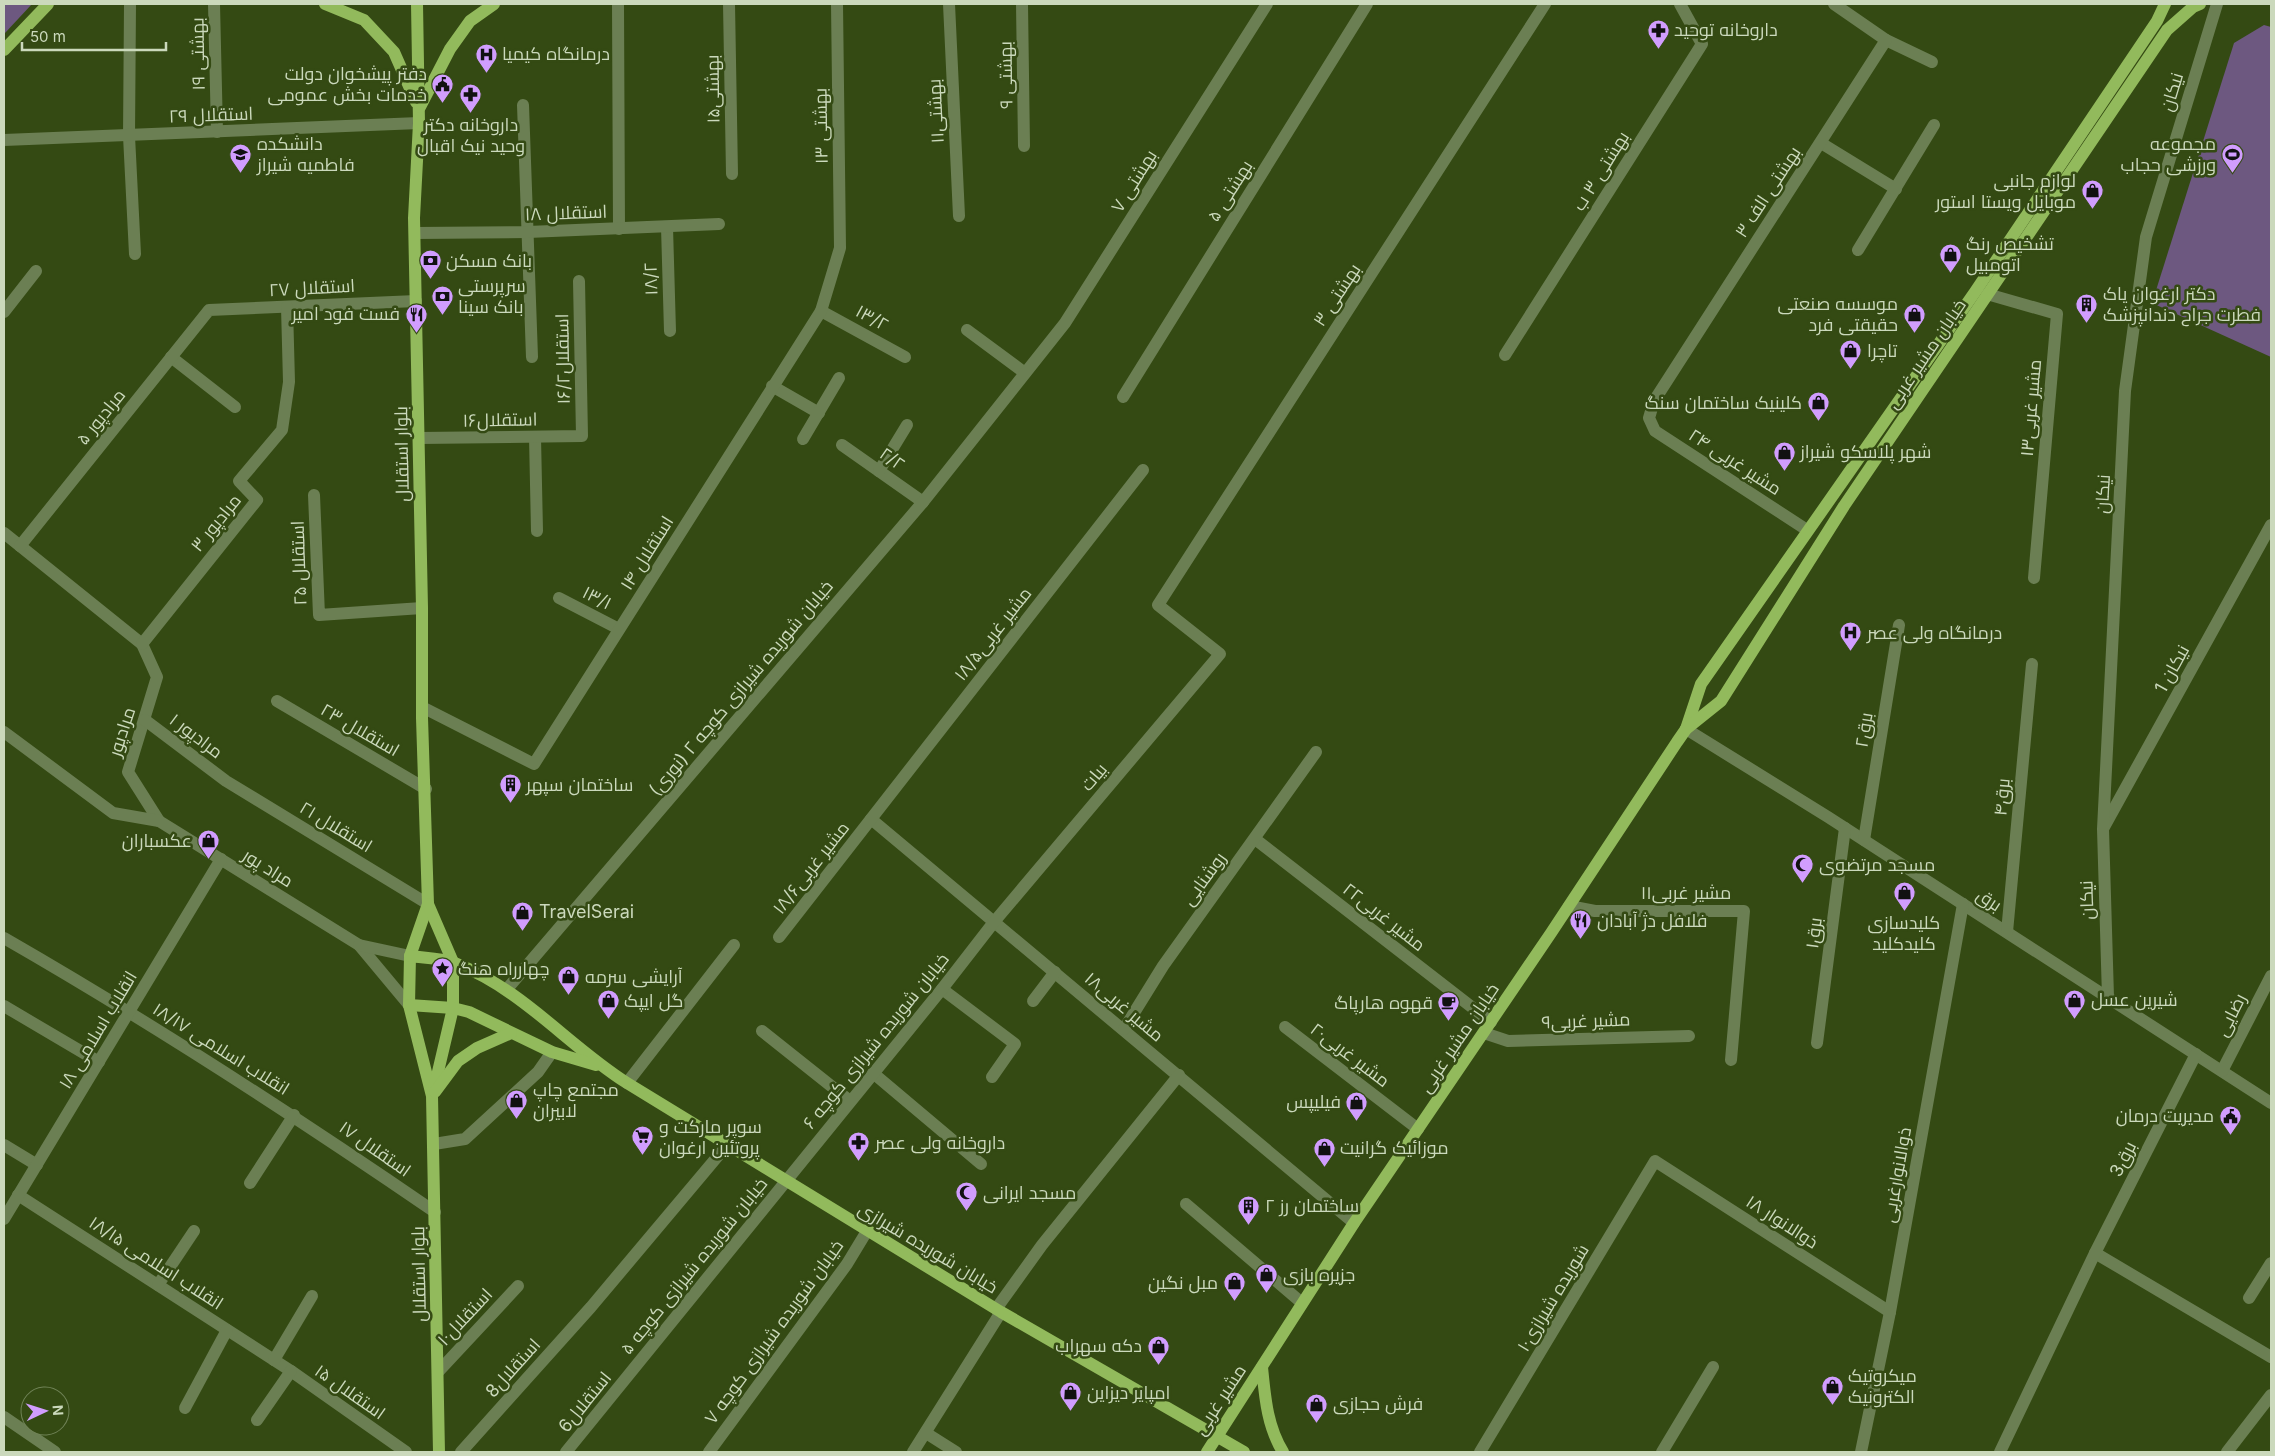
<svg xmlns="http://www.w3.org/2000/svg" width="2275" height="1456" font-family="Inter,Cairo,sans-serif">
<rect width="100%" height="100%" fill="#344a13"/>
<!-- green -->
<g fill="#6d5880">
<path d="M4 4H32L5 33Z"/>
<path d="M2264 25 2271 27V357L2152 303 2234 43Z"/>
</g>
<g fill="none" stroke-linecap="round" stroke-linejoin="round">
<!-- minor -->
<g stroke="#6b7f53" stroke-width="12">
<path d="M130 4 129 136 135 254"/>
<path d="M214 4 217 132"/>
<path d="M618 4 619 229"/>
<path d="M729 4 732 174"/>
<path d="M949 4 959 216"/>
<path d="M1022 4 1024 146"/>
<path d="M1886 40 1932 62"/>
<path d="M523 105 532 357"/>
<path d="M4 140 419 123"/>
<path d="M1821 143 1896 189"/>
<path d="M667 227 670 331"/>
<path d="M415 233 528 232 719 224"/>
<path d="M1858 250 1934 125"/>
<path d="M1987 294 2057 314 2034 578"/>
<path d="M821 311 905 357"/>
<path d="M4 312 36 271"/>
<path d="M967 330 1025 373"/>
<path d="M1505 355 1702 44 1680 4"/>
<path d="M171 357 235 407"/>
<path d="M772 386 819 413"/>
<path d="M1123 397 1367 4"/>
<path d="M535 437 537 531"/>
<path d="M419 438 582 436 579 281"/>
<path d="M803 439 839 378"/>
<path d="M842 445 923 502"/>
<path d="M879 471 907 425"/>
<path d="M314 495 319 615 422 608"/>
<path d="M1807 530 1655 431 1649 418 1654 401 1886 40 1834 4"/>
<path d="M4 533 142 644 157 677 128 772 159 821"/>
<path d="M20 546 209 310 416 301"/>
<path d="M559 598 619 629"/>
<path d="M142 644 257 500 239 481 282 430 289 382 287 307"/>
<path d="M277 701 426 789"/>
<path d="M422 707 534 764 821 311 840 248 837 4"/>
<path d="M145 720 226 781 428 904"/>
<path d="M1686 729 1828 817 2271 1103"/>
<path d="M4 732 113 813 159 821 359 945 409 1005"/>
<path d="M871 819 1354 1223"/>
<path d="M2104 827 2271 525"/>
<path d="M1255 839 1491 1022"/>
<path d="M1864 840 1899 625"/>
<path d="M1569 906 1595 911H1744L1731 1060"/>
<path d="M2007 932 2032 664"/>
<path d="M779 937 1143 470"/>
<path d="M4 938C152 1023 295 1116 435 1212"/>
<path d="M359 945 410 956"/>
<path d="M507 989 923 502 1065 323 1267 4"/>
<path d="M942 989 1015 1044 992 1077"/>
<path d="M2108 997 2103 829 2125 391 2146 237 2217 4"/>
<path d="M1033 1001 1055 972"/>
<path d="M4 1006 99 1062"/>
<path d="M1285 1027 1418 1129"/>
<path d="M1124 1029 1163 966 1316 752"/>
<path d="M762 1031 850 1101"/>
<path d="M1484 1033 1508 1041 1689 1036"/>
<path d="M1817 1043 1845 828"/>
<path d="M2222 1071 2271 976"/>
<path d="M873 1073 981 1164"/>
<path d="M627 1083 734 945"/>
<path d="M434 1144 465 1139 538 1072 552 1052"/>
<path d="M4 1145 37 1165"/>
<path d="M250 1183 294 1115"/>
<path d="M18 1195 291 1371 406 1452"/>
<path d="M1186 1204 1302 1303"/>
<path d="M4 1219 221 859"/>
<path d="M2095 1253 2271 1357"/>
<path d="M158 1285 194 1231"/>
<path d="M2249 1298 2271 1263"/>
<path d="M996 1309 1042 1245 1179 1075"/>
<path d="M274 1360 312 1296"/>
<path d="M438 1372 518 1286"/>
<path d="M185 1408 227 1330"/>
<path d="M4 1417 55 1452"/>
<path d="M257 1420 291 1371"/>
<path d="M926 1433 956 1452"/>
<path d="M461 1452 591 1307 728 1144"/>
<path d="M566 1452 942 989 994 922 1220 654 1158 605 1545 4"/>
<path d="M709 1452 847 1264 867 1231"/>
<path d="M913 1452 1001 1312"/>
<path d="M1480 1452 1655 1161 1890 1312"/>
<path d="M1662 1452 1713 1367"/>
<path d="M1861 1452 1890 1312 1963 904"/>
<path d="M2000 1452 2095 1253 2196 1054"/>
<path d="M2227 1452 2271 1395"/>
</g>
<!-- major -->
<g stroke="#92ba5c" stroke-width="12">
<path d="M325 4 364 20 394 52 416 102"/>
<path d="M417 4 419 123 414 218 422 608V718L428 904 410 956 409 1005 432 1096 439 1452"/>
<path d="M4 50 48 4"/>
<path d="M420 107 450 49 470 21 494 4"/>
<path d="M1686 729 1701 684 1975 292 2157 21 2165 4"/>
<path d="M428 904 453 962V1008L433 1093"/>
<path d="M410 956C424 958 442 958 455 963 524 990 567 1045 627 1083L1001 1312 1244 1452"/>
<path d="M409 1005 453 1008 469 1012 552 1052 596 1065"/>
<path d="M435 1092 458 1061 477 1048 511 1033"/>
<path d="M1262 1367C1265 1397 1267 1426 1283 1452"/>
<path d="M1207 1452 1354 1223 1551 933 1677 742 1686 729 1721 701 1844 506 2167 30 2193 7 2200 4"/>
</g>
</g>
<!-- icons -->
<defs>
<symbol id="pharmacy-pin" viewBox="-11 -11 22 30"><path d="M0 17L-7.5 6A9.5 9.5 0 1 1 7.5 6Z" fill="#d19dfe" stroke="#344a13"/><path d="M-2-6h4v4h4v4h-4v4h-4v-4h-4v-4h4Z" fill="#111"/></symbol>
<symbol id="hospital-pin" viewBox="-11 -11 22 30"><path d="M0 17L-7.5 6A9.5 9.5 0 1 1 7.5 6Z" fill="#d19dfe" stroke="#344a13"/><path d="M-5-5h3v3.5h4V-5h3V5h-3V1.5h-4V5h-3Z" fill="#111"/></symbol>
<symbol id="civic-pin" viewBox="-11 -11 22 30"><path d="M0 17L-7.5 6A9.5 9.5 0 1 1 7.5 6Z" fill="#d19dfe" stroke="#344a13"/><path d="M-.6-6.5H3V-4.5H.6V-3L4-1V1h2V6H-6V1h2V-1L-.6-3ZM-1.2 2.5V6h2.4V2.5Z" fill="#111"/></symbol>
<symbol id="university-pin" viewBox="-11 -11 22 30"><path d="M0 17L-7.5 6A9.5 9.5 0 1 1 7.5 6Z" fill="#d19dfe" stroke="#344a13"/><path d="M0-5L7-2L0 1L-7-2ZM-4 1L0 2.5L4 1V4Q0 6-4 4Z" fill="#111"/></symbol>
<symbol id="stadium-pin" viewBox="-11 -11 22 30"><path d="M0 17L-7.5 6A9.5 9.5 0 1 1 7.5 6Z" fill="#d19dfe" stroke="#344a13"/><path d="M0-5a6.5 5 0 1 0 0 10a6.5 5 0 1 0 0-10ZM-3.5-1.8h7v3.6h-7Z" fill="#111"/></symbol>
<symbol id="shop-pin" viewBox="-11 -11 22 30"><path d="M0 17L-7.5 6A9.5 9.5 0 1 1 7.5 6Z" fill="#d19dfe" stroke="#344a13"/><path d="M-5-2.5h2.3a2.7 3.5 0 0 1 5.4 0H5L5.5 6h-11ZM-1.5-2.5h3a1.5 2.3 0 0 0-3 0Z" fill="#111"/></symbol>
<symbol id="bank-pin" viewBox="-11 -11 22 30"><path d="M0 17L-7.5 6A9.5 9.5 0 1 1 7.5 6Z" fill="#d19dfe" stroke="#344a13"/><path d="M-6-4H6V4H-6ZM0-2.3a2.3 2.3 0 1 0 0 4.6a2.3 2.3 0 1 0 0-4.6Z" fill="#111"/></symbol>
<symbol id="building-pin" viewBox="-11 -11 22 30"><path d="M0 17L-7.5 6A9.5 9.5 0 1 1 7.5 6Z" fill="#d19dfe" stroke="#344a13"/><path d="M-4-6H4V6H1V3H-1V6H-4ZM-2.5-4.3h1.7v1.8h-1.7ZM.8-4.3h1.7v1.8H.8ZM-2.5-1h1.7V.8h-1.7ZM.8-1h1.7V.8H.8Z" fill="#111"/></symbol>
<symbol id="restaurant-pin" viewBox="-11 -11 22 30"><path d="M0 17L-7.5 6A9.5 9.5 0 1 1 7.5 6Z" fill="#d19dfe" stroke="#344a13"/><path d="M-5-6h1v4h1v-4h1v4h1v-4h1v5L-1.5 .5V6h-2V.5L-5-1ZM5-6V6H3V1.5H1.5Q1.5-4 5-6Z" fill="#111"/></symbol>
<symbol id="mosque-pin" viewBox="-11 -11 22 30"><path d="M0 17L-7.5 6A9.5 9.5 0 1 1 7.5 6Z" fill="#d19dfe" stroke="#344a13"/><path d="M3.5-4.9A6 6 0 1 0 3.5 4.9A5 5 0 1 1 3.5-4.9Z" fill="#111"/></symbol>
<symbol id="sight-pin" viewBox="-11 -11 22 30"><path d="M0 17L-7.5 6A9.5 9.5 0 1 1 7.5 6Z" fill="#d19dfe" stroke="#344a13"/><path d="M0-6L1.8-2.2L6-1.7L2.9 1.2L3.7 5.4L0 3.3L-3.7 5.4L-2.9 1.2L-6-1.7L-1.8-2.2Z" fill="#111"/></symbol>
<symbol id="cafe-pin" viewBox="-11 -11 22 30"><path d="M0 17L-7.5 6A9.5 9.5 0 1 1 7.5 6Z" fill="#d19dfe" stroke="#344a13"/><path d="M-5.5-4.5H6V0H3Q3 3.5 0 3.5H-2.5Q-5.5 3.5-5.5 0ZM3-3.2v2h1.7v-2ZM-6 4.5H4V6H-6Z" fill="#111"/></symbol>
<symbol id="supermarket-pin" viewBox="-11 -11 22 30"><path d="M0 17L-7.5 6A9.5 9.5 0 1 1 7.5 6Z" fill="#d19dfe" stroke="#344a13"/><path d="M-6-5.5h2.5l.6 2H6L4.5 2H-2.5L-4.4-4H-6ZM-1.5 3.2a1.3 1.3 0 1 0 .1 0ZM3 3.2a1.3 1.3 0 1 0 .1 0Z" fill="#111"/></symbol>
</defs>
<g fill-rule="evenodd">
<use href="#pharmacy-pin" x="1646" y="18" width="25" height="34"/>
<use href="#hospital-pin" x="474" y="42" width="25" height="34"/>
<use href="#civic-pin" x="430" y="72" width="25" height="34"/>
<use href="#pharmacy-pin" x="458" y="82" width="25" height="34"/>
<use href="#university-pin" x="228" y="142" width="25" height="34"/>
<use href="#stadium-pin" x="2220" y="142" width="25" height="34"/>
<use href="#shop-pin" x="2080" y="178" width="25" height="34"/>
<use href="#shop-pin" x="1938" y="242" width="25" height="34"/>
<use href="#bank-pin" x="418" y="248" width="25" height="34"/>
<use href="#bank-pin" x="430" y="284" width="25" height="34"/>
<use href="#building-pin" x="2074" y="292" width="25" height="34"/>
<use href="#restaurant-pin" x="404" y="302" width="25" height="34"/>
<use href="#shop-pin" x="1902" y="302" width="25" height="34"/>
<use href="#shop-pin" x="1838" y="338" width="25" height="34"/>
<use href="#shop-pin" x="1806" y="390" width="25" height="34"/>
<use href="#shop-pin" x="1772" y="440" width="25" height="34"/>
<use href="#hospital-pin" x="1838" y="620" width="25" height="34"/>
<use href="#building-pin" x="498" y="772" width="25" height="34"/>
<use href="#shop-pin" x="196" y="828" width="25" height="34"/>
<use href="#mosque-pin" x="1790" y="852" width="25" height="34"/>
<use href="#shop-pin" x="1892" y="880" width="25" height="34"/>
<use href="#shop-pin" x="510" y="900" width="25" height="34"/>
<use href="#restaurant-pin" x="1568" y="908" width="25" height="34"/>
<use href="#sight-pin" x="430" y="956" width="25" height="34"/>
<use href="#shop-pin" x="556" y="964" width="25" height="34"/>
<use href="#shop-pin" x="2062" y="988" width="25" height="34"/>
<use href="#shop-pin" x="596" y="988" width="25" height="34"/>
<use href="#cafe-pin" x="1436" y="990" width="25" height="34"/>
<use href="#shop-pin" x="504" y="1088" width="25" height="34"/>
<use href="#shop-pin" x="1344" y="1090" width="25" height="34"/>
<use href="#civic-pin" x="2218" y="1104" width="25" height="34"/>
<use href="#supermarket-pin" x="630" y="1124" width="25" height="34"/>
<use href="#pharmacy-pin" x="846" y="1130" width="25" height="34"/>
<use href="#shop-pin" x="1312" y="1136" width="25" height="34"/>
<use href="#mosque-pin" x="954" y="1180" width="25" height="34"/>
<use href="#building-pin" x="1236" y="1194" width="25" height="34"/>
<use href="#shop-pin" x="1254" y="1262" width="25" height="34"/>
<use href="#shop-pin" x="1222" y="1270" width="25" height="34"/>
<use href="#shop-pin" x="1146" y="1334" width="25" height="34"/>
<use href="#shop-pin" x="1820" y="1374" width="25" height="34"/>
<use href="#shop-pin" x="1058" y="1380" width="25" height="34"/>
<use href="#shop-pin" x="1304" y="1392" width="25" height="34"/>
</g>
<g text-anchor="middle" stroke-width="5" stroke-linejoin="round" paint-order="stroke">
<!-- poi labels -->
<g font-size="18" fill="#cbd9bc" stroke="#344a13" text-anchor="start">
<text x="1674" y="36">داروخانه توحید</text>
<text x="502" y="60">درمانگاه کیمیا</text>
<text x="427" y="80" text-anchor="end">دفتر پیشخوان دولت<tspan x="427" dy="21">خدمات بخش عمومی</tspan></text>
<text x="471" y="131" text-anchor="middle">داروخانه دکتر<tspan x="471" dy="21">وحید نیک اقبال</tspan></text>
<text x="257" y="150">دانشکده<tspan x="257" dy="21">فاطمیه شیراز</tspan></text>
<text x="2216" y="150" text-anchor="end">مجموعه<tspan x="2216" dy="21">ورزشی حجاب</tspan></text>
<text x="2076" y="187" text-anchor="end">لوازم جانبی<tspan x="2076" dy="21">موبایل ویستا استور</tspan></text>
<text x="1966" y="250">تشخیص رنگ<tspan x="1966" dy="21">اتومبیل</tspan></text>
<text x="446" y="267">بانک مسکن</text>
<text x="458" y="292">سرپرستی<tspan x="458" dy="21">بانک سینا</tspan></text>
<text x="2103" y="300">دکتر ارغوان پاک<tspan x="2103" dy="21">فطرت جراح دندانپزشک</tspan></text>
<text x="1898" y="310" text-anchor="end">موسسه صنعتی<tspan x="1898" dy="21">حقیقتی فرد</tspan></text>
<text x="400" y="320" text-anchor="end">فست فود امیر</text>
<text x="1867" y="357">تاچرا</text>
<text x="1802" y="409" text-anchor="end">کلینیک ساختمان سنگ</text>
<text x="1800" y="458">شهر پلاسکو شیراز</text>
<text x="1867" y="639">درمانگاه ولی عصر</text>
<text x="526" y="791">ساختمان سپهر</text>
<text x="192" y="847" text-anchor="end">عکسباران</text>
<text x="1819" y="871">مسجد مرتضوی</text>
<text x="539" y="918">TravelSerai</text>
<text x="1597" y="927">فلافل دژ آبادان</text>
<text x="1904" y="929" text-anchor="middle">کلیدسازی<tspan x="1904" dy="21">کلیدکلید</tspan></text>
<text x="458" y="975">چهارراه هنگ</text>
<text x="585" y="983">آرایشی سرمه</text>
<text x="2091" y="1006">شیرین عسل</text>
<text x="624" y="1007">گل ایپک</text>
<text x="1433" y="1009" text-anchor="end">قهوه هارپاگ</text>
<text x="533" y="1096">مجتمع چاپ<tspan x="533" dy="21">لابيران</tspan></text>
<text x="1341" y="1108" text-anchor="end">فیلیپس</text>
<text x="2214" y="1122" text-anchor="end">مدیریت درمان</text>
<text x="659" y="1133">سوپر مارکت و<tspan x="659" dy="21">پروتئین ارغوان</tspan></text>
<text x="875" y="1149">داروخانه ولی عصر</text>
<text x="1340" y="1154">موزائیک گرانیت</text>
<text x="983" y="1199">مسجد ایرانی</text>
<text x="1265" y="1212">ساختمان رز ۲</text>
<text x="1283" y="1281">جزیره بازی</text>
<text x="1218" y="1289" text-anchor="end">مبل نگین</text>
<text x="1142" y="1352" text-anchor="end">دکه سهراب</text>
<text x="1848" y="1382">میکروتیک<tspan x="1848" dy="21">الکترونیک</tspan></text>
<text x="1087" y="1399">امپایر دیزاین</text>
<text x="1333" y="1410">فرش حجازی</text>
</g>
<!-- street labels -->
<g font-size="18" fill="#cbd9bc" stroke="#344a13">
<text transform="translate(198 54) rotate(-91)" y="6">۱۹ بهشتی</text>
<text transform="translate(1006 75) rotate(-91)" y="6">بهشتی ۹</text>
<text transform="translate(713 89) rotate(-91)" y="6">بهشتی۱۵</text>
<text transform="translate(2172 92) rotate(-73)" y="6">نیکان</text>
<text transform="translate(936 111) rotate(-93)" y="6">بهشتی۱۱</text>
<text transform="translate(211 115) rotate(-2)" y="6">۲۹ استقلال</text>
<text transform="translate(821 126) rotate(-91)" y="6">بهشتی ۱۳</text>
<text transform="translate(1601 171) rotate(-58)" y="6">بهشتی ۳ ب</text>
<text transform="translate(1134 181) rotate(-58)" y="6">بهشتی ۷</text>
<text transform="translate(1230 191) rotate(-58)" y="6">بهشتی ۵</text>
<text transform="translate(1768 192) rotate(-57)" y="6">بهشتی الف ۳</text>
<text transform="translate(566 213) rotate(-2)" y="6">استقلال ۱۸</text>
<text transform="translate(651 279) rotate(-92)" y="6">۱۸/۲</text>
<text transform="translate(312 288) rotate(-3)" y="6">۲۷ استقلال</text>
<text transform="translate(1337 295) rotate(-57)" y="6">بهشتی ۳</text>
<text transform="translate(872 318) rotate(29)" y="6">۱۳/۲</text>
<text transform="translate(1926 354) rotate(-56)" y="6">خیابان مشیر غربی</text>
<text transform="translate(563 359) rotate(-91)" y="6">استقلال۱۶/۲</text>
<text transform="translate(2031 408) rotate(-85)" y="6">مشیر غربی۱۳</text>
<text transform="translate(101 417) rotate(-51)" y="6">۵ مرادپور</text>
<text transform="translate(500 420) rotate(-1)" y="6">استقلال۱۶</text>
<text transform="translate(402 454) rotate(-91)" y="6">بلوار استقلال</text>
<text transform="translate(892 459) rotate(35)" y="6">۲/۲</text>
<text transform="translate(1735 462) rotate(33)" y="6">مشیر غربی ۲۴</text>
<text transform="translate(2103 494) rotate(-87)" y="6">نیکان</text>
<text transform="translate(216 523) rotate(-51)" y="6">۳ مرادپور</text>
<text transform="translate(647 553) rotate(-58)" y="6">استقلال ۱۴</text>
<text transform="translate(299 563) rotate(-92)" y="6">۲۵ استقلال</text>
<text transform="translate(597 598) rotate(27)" y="6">۱۳/۱</text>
<text transform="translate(993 634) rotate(-52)" y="6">مشیر غربی۱۸/۵</text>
<text transform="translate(2172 669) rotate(-61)" y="6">نیکان 1</text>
<text transform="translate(741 688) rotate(-50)" y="6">خیابان شوریده شیرازی کوچه ۲ (نوری)</text>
<text transform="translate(360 730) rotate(30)" y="6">۲۳ استقلال</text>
<text transform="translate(1864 730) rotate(-81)" y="6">برق۲</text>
<text transform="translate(122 732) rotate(-72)" y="6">مرادپور</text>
<text transform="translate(196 736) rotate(37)" y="6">۱ مرادپور</text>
<text transform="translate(1094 777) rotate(-50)" y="6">بیات</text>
<text transform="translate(2002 797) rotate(-85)" y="6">برق۴</text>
<text transform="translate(336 827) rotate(31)" y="6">۲۱ استقلال</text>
<text transform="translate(268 868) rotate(32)" y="6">مراد پور</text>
<text transform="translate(811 868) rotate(-52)" y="6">۱۸/۶مشیر غربی</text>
<text transform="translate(1204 879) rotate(-54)" y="6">روشنایی</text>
<text x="1686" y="899">مشیر غربی۱۱</text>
<text transform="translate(1989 900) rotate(33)" y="6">برق</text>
<text transform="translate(2087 900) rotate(-92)" y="6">نیکان</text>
<text transform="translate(1384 917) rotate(38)" y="6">مشیر غربی۲۲</text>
<text transform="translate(1814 933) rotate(-83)" y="6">برق۱</text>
<text transform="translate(1124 1007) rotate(40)" y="6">مشیر غربی۱۸</text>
<text transform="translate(2231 1015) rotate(-63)" y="6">رضایی</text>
<text transform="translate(1586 1021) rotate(-2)" y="6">مشیر غربی۹</text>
<text transform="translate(98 1030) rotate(-59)" y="6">۱۸ انقلاب اسلامی</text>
<text transform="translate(1459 1038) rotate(-56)" y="6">خیابان مشیر غربی</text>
<text transform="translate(876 1041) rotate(-51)" y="6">خیابان شوریده شیرازی کوچه ۶</text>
<text transform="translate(221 1049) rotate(32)" y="6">۱۸/۱۷ انقلاب اسلامی</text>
<text transform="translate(1350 1055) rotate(37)" y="6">مشیر غربی۲۰</text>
<text transform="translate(375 1149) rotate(35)" y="6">۱۷ استقلال</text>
<text transform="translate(2123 1159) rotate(-63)" y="6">3برق</text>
<text transform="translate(1897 1175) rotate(-80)" y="6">ذوالانوارغربی</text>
<text transform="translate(1782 1222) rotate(33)" y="6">ذوالانوار ۱۸</text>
<text transform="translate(928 1248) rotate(31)" y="6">خیابان شوریده شیرازی</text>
<text transform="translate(156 1263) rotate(33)" y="6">۱۸/۱۵ انقلاب اسلامی</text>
<text transform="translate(694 1266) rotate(-51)" y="6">خیابان شوریده شیرازی کوچه ۵</text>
<text transform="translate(419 1274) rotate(-91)" y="6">بلوار استقلال</text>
<text transform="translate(1553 1298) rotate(-59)" y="6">۱۰شوریده شیرازی</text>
<text transform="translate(465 1317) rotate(-47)" y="6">استقلال۱۰</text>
<text transform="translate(774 1332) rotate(-54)" y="6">خیابان شوریده شیرازی کوچه ۷</text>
<text transform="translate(513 1368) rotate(-48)" y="6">استقلال8</text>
<text transform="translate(350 1392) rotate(35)" y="6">۱۵ استقلال</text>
<text transform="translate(1220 1400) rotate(-57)" y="6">مشیر غربی</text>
<text transform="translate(585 1402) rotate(-51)" y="6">استقلال6</text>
</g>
</g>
<!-- border -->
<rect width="2275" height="1456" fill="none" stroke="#cbd9bc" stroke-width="10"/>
<!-- north arrow -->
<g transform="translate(45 1411) rotate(86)"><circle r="24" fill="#344a13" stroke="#708357"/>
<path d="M0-4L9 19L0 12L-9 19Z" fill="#d19dfe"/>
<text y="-8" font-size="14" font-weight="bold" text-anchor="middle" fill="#cbd9bc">N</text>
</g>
<!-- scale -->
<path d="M22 42v8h144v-8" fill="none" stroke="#cbd9bc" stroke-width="2.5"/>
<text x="30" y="42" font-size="15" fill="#cbd9bc" stroke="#344a13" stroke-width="4" paint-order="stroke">50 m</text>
</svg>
